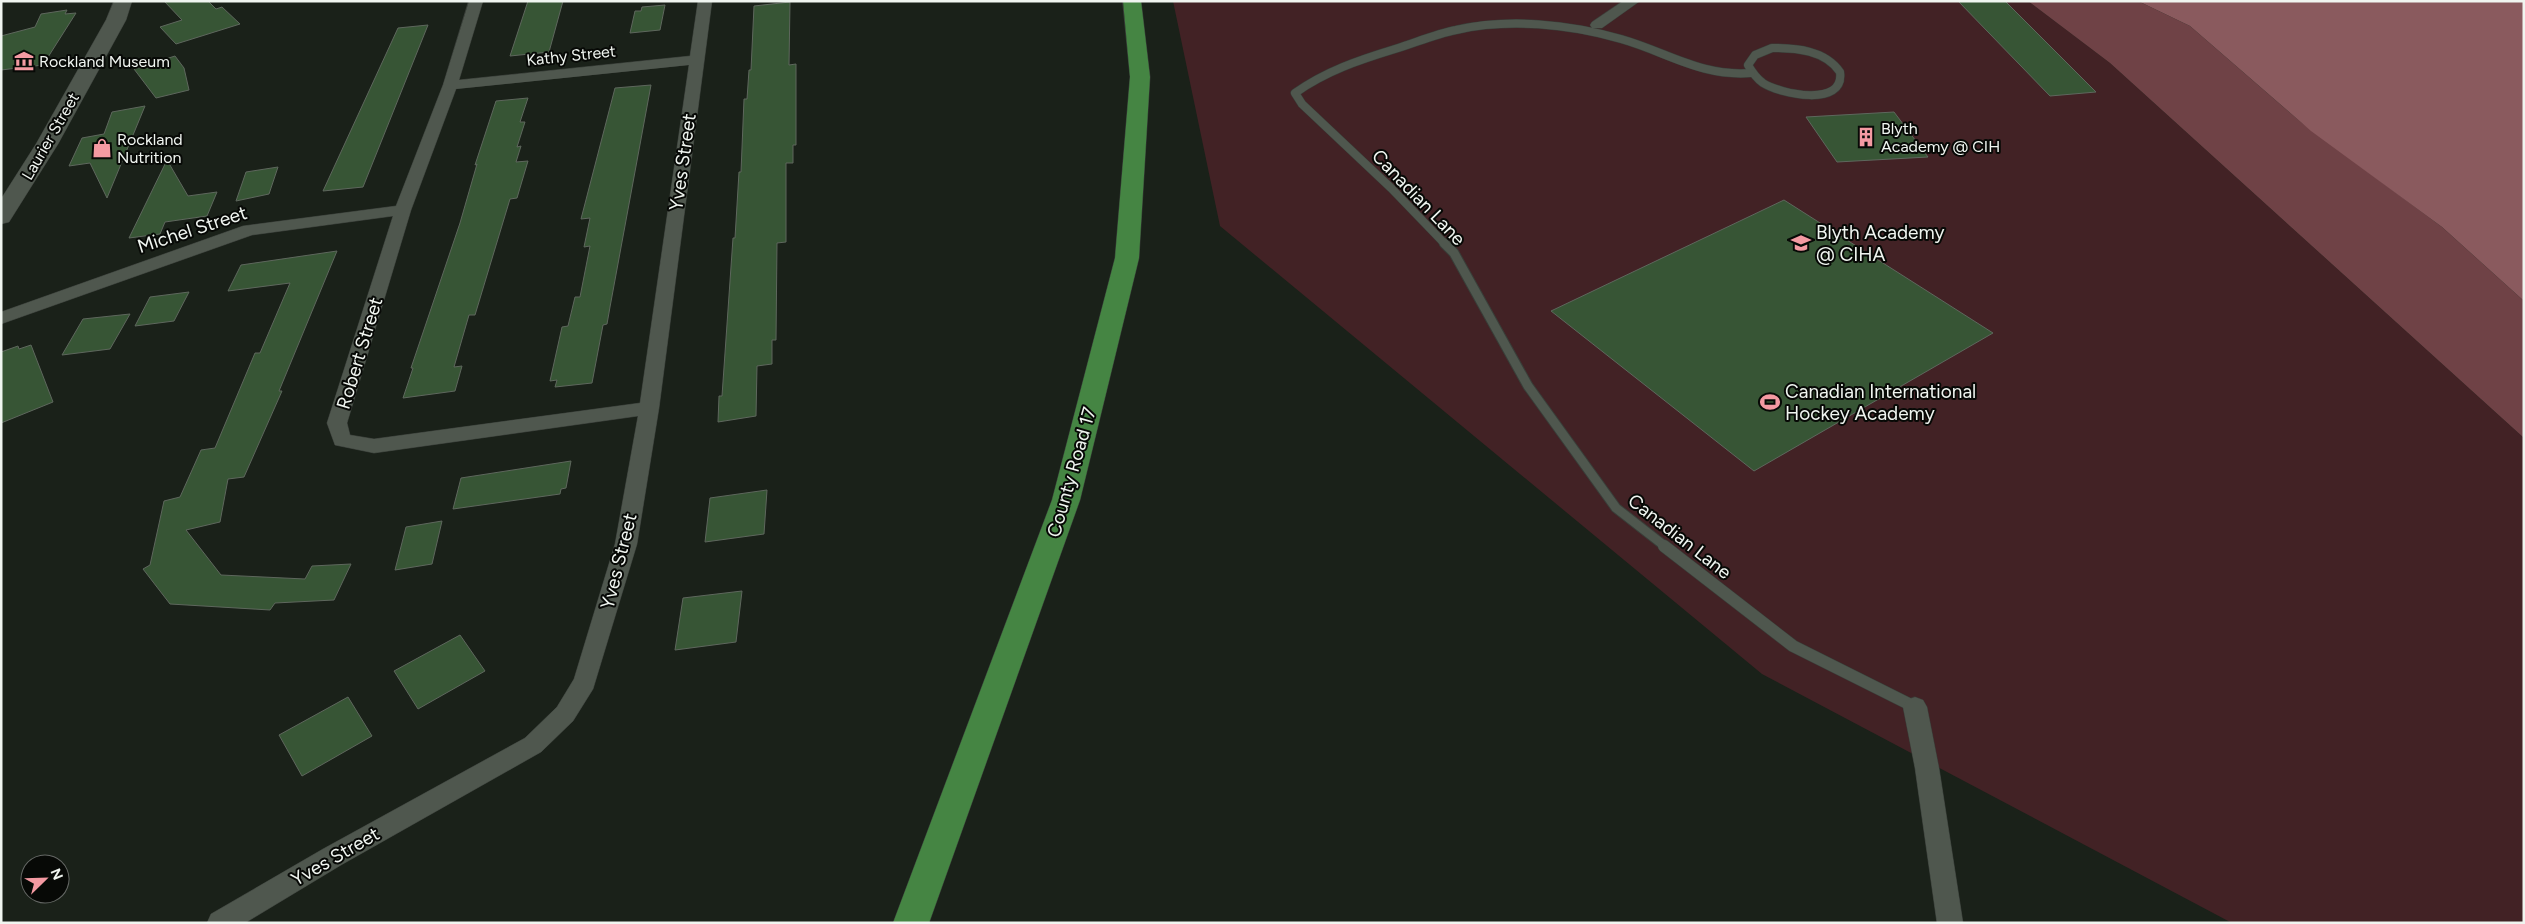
<svg xmlns="http://www.w3.org/2000/svg" width="2525" height="924" font-family="Figtree,sans-serif">
<rect width="100%" height="100%" fill="#1a2119"/>
<!-- green -->
<path fill="#422225" d="M1173 1H2028L2110 63 2524 438V923H2232L1762 674 1220 226Z"/>
<!-- forest -->
<path fill="#6f4246" d="M2028 1H2138L2190 26 2302 123 2442 227 2524 301V438L2110 63Z"/>
<!-- water -->
<path fill="#8a5a5e" d="M2138 1H2524V301L2442 227 2311 131 2190 26Z"/>
<!-- building -->
<g fill="#375535" stroke="#5e675d">
<path d="M164 1H208L216 9 222 7 240 24 176 44 160 27 182 20Z"/>
<path d="M528 1H563L549 52 510 56Z"/>
<path d="M1958 1H2005L2096 92 2050 96Z"/>
<path d="M790 2 789 65 796 64V145H793V163H786V242L777 243 776 340H772V364L757 366 756 416 718 422 719 396H722L733 238H735L739 172H741L744 99H747L749 70H751L754 6Z"/>
<path d="M665 5 660 30 630 33 635 11H641L642 7Z"/>
<path d="M67 10 65 14 76 13 43 65 1 70V36L35 27 41 14Z"/>
<path d="M428 25 363 187 323 191 398 28Z"/>
<path d="M175 56 184 68 189 90 156 98 134 69Z"/>
<path d="M651 85 610 307 607 324 603 325 592 383 555 387 557 380 550 381 562 327 568 326 575 297H580L590 246 584 247 590 218 581 219 615 88Z"/>
<path d="M528 98 520 122H525L517 147 521 146 516 162 528 161 517 198 510 199 475 315H469L454 367 462 366 455 391 403 398 413 368H411L460 223 477 164 475 165 496 101Z"/>
<path d="M145 106 107 198 90 163 69 166 82 138 104 134 112 112Z"/>
<path d="M1894 112 1928 157 1837 162 1806 117Z"/>
<path d="M167 160 188 196 217 192 207 216 165 222 160 234 129 238Z"/>
<path d="M278 167 269 194 236 201 246 172Z"/>
<path d="M1784 200 1993 333 1754 471 1551 311Z"/>
<path d="M337 251 279 391H282L244 477 228 479 220 522 186 530 221 575 305 579 312 566 351 564 334 600 275 603 270 610 170 604 143 569 150 565 164 501 180 497 201 450 215 448 255 353H260L290 283 228 291 241 265Z"/>
<path d="M189 292 174 321 135 326 150 297Z"/>
<path d="M130 314 110 349 62 355 83 319Z"/>
<path d="M31 345 53 402 1 423V352L18 346 19 349Z"/>
<path d="M571 461 566 488 561 489 560 494 453 509 461 478Z"/>
<path d="M767 490 764 534 705 542 710 498Z"/>
<path d="M442 521 432 564 395 570 406 527Z"/>
<path d="M742 591 736 642 675 650 683 598Z"/>
<path d="M460 635 485 671 418 709 394 671Z"/>
<path d="M348 697 372 736 302 776 279 735Z"/>
</g>
<g fill="none" stroke-linecap="round" stroke-linejoin="round">
<defs>
<g id="service-far2">
<path d="M1772 48C1796 48 1825 50 1840 72 1845 108 1780 94 1763 83 1756 78 1752 72 1748 65L1755 55Z"/>
<path d="M1445 244 1391 188 1302 104 1295 93C1326 71 1359 60 1395 49 1415 43 1435 34 1456 30 1509 18 1569 24 1621 39 1667 52 1701 77 1751 73"/>
</g>
<path id="service-far1" d="M1444 243 1454 253 1528 386 1616 508 1666 547"/>
<path id="service" d="M1664 546 1793 646 1915 707"/>
<g id="minor">
<path d="M469 1H483L459 80 690 56 698 1H712L659 408 637 544 593 689 573 721 541 752 341 865 245 923H207L211 914 323 849 525 738 557 707 574 679 615 544 638 416 374 453 335 445 327 423 393 216 252 235 1 324V312L243 226 396 206 443 85ZM689 65 640 403 374 439 350 435 347 423 411 210 456 89Z"/>
<path d="M1623 1H1640L1602 28H1592L1590 25 1592 22Z"/>
<path d="M1915 697 1923 700 1927 707 1939 768 1963 923H1937L1915 768 1903 707 1907 700Z"/>
</g>
<path id="secondary" d="M114 1H132L126 20 58 144 9 222 1 224V199L36 144 106 20Z"/>
<path id="primary" d="M1123 1H1141L1150 77 1139 258 1080 500 929 923H893L1052 500 1115 258 1130 77Z"/>
</defs>
<!-- service-far2 casing -->
<use href="#service-far2" stroke="#393e39" stroke-width="9"/>
<!-- service-far1 casing -->
<use href="#service-far1" stroke="#393e39" stroke-width="11"/>
<!-- service casing -->
<use href="#service" stroke="#393e39" stroke-width="13"/>
<!-- minor casing -->
<use href="#minor" stroke="#393e39" stroke-width="1"/>
<!-- secondary casing -->
<use href="#secondary" stroke="#393e39" stroke-width="1"/>
<!-- primary casing -->
<use href="#primary" stroke="#393e39" stroke-width="1"/>
<!-- service-far2 -->
<use href="#service-far2" stroke="#4f574e" stroke-width="8"/>
<!-- service-far1 -->
<use href="#service-far1" stroke="#4f574e" stroke-width="9"/>
<!-- service -->
<use href="#service" stroke="#4f574e" stroke-width="12"/>
<!-- minor -->
<use href="#minor" fill="#4f574e" fill-rule="evenodd"/>
<!-- secondary -->
<use href="#secondary" fill="#4f574e" fill-rule="evenodd"/>
<!-- primary -->
<use href="#primary" fill="#458543" fill-rule="evenodd"/>
</g>
<!-- icons -->
<defs>
<symbol id="museum-bare" viewBox="-9 -9 18 18"><path d="M0-6L6-3V-2H-6V-3ZM-5-1h2V3h-2ZM-1-1h2V3h-2ZM3-1h2V3H3ZM-6 4H6V6H-6Z" fill="#f49aa2" stroke="#070906" stroke-width="2.5" paint-order="stroke"/></symbol>
<symbol id="building-bare" viewBox="-9 -9 18 18"><path d="M-4-6H4V6H1V3H-1V6H-4ZM-2.5-4.3h1.7v1.8h-1.7ZM.8-4.3h1.7v1.8H.8ZM-2.5-1h1.7V.8h-1.7ZM.8-1h1.7V.8H.8Z" fill="#f49aa2" stroke="#070906" stroke-width="2.5" paint-order="stroke"/></symbol>
<symbol id="shop-bare" viewBox="-9 -9 18 18"><path d="M-5-2.5h2.3a2.7 3.5 0 0 1 5.4 0H5L5.5 6h-11ZM-1.5-2.5h3a1.5 2.3 0 0 0-3 0Z" fill="#f49aa2" stroke="#070906" stroke-width="2.5" paint-order="stroke"/></symbol>
<symbol id="school-bare" viewBox="-9 -9 18 18"><path d="M0-5L7-2L0 1L-7-2ZM-4 1L0 2.5L4 1V4Q0 6-4 4Z" fill="#f49aa2" stroke="#070906" stroke-width="2.5" paint-order="stroke"/></symbol>
<symbol id="stadium-bare" viewBox="-9 -9 18 18"><path d="M0-5a6.5 5 0 1 0 0 10a6.5 5 0 1 0 0-10ZM-3.5-1.8h7v3.6h-7Z" fill="#f49aa2" stroke="#070906" stroke-width="2.5" paint-order="stroke"/></symbol>
</defs>
<g fill-rule="evenodd">
<use href="#museum-bare" x="10" y="47" width="28" height="28"/>
<use href="#building-bare" x="1852" y="123" width="28" height="28"/>
<use href="#shop-bare" x="88" y="134" width="28" height="28"/>
<use href="#school-bare" x="1787" y="229" width="28" height="28"/>
<use href="#stadium-bare" x="1756" y="388" width="28" height="28"/>
</g>
<g text-anchor="middle" stroke-width="4" stroke-linejoin="round" paint-order="stroke">
<!-- far-street labels -->
<g font-size="16" fill="#f0f5f0" stroke="#070906">
<text transform="translate(571 55) rotate(-6)" y="6">Kathy Street</text>
<text transform="translate(50 136) rotate(-60)" y="6">Laurier Street</text>
</g>
<!-- far-poi labels -->
<g font-size="16" fill="#f0f5f0" stroke="#070906" text-anchor="start">
<text x="39" y="67">Rockland Museum</text>
<text x="1881" y="134">Blyth<tspan x="1881" dy="18">Academy @ CIH</tspan></text>
<text x="117" y="145">Rockland<tspan x="117" dy="18">Nutrition</tspan></text>
</g>
<!-- street labels -->
<g font-size="19" fill="#f0f5f0" stroke="#070906">
<text transform="translate(682 162) rotate(-82)" y="7">Yves Street</text>
<text transform="translate(1419 197) rotate(46)" y="7">Canadian Lane</text>
<text transform="translate(192 229) rotate(-18)" y="7">Michel Street</text>
<text transform="translate(359 353) rotate(-73)" y="7">Robert Street</text>
<text transform="translate(1071 472) rotate(-74)" y="7">County Road 17</text>
<text transform="translate(1680 536) rotate(38)" y="7">Canadian Lane</text>
<text transform="translate(618 561) rotate(-76)" y="7">Yves Street</text>
<text transform="translate(335 856) rotate(-30)" y="7">Yves Street</text>
</g>
<!-- poi labels -->
<g font-size="19" fill="#f0f5f0" stroke="#070906" text-anchor="start">
<text x="1816" y="239">Blyth Academy<tspan x="1816" dy="22">@ CIHA</tspan></text>
<text x="1785" y="398">Canadian International<tspan x="1785" dy="22">Hockey Academy</tspan></text>
</g>
</g>
<!-- border -->
<rect width="2525" height="924" fill="none" stroke="#f0f5f0" stroke-width="5"/>
<!-- north arrow -->
<g transform="translate(45 879) rotate(67)"><circle r="24" fill="#070906" stroke="#646764"/>
<path d="M0-4L9 19L0 12L-9 19Z" fill="#f49aa2"/>
<text y="-8" font-size="14" font-weight="bold" text-anchor="middle" fill="#f0f5f0">N</text>
</g>
</svg>
